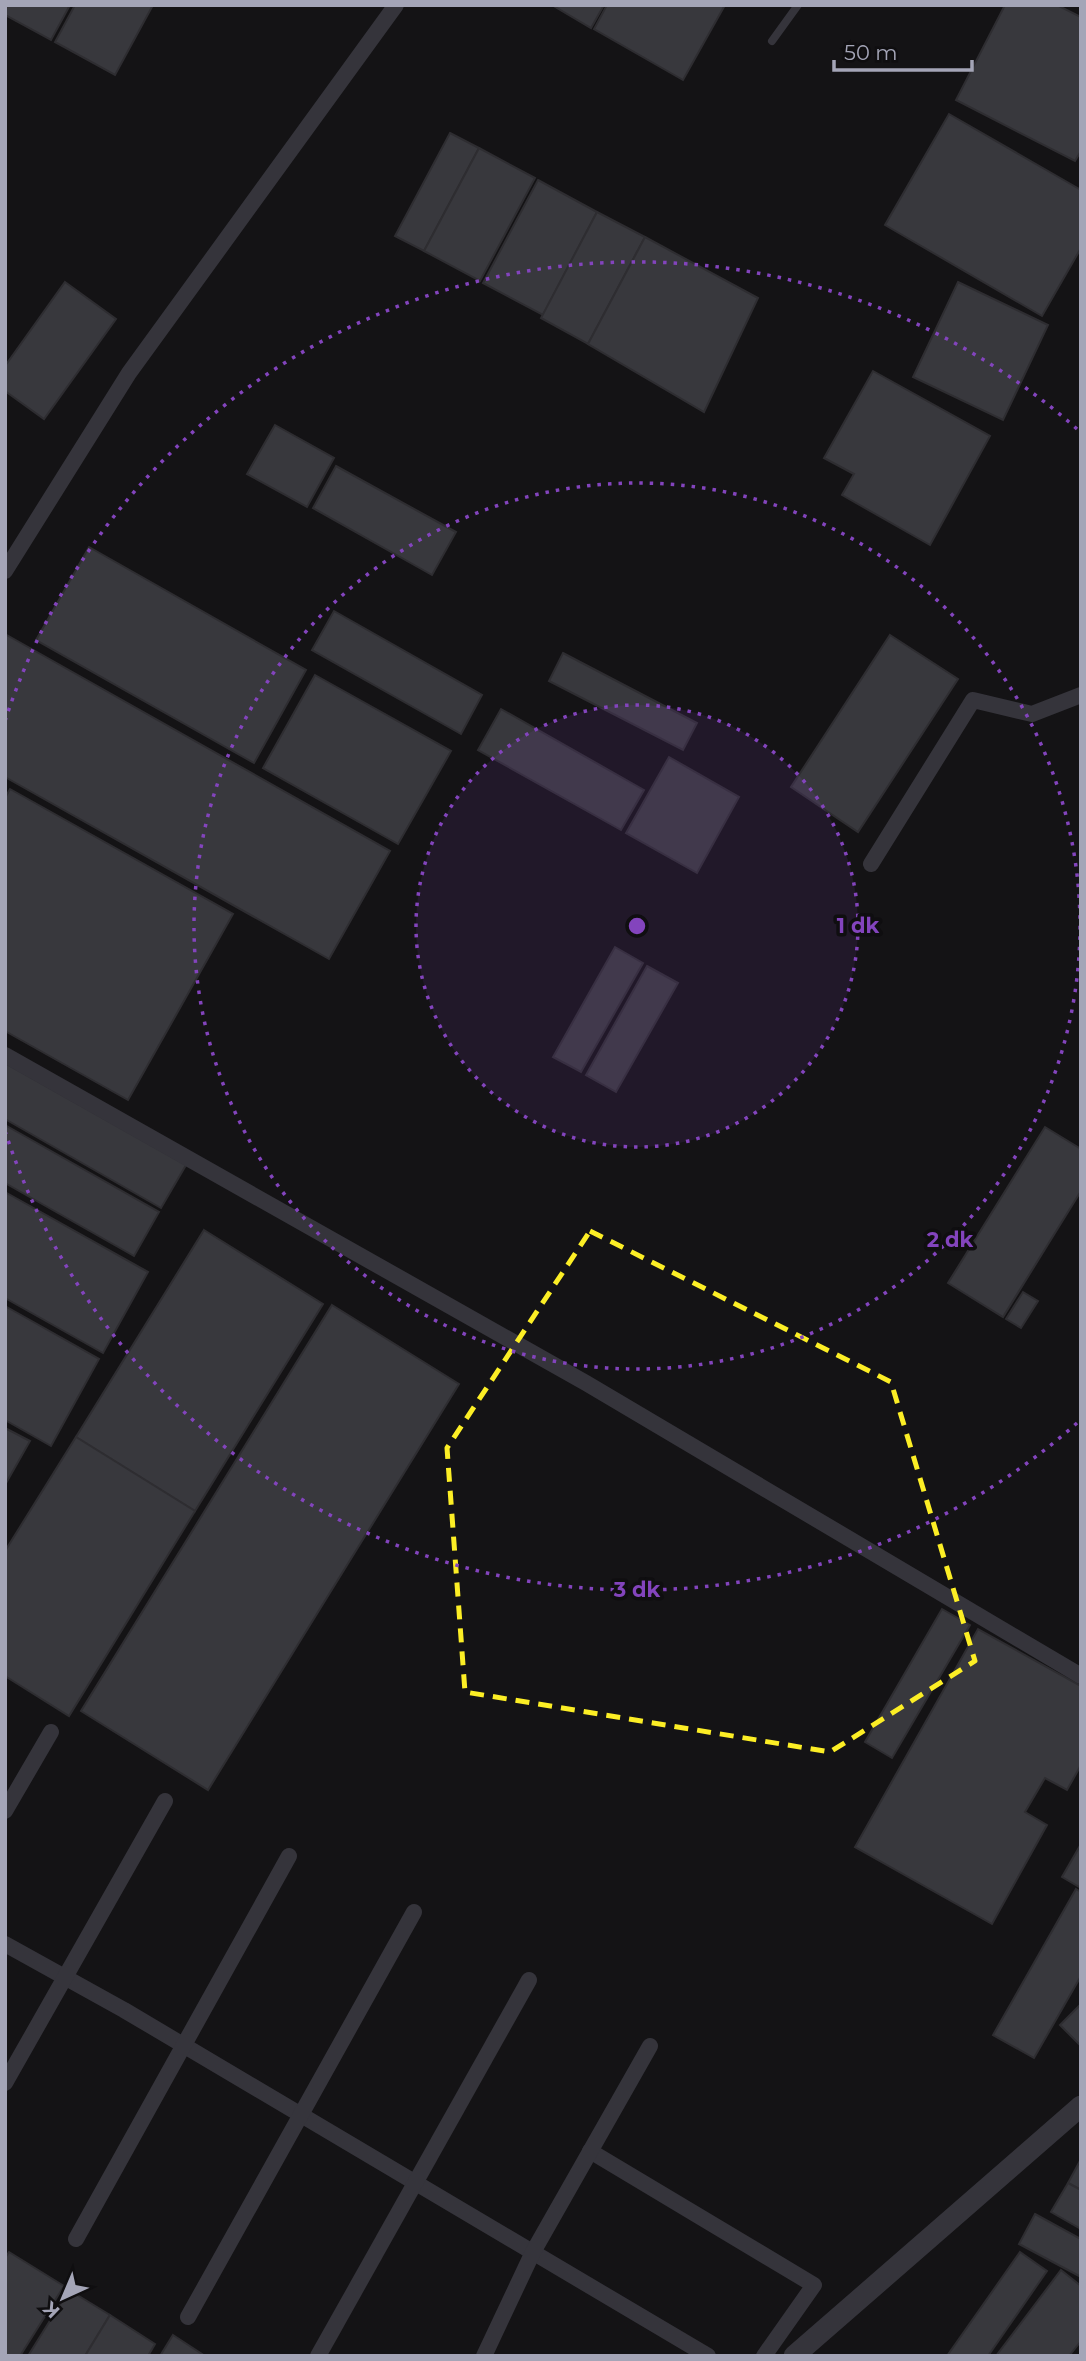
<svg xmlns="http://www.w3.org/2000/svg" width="1086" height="2361" font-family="Montserrat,sans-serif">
<rect width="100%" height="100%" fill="#141315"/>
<!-- building -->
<g fill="#38383d" stroke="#2e2d31" stroke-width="2">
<path d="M5 5H70L51 40 5 15Z"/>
<path d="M75 5H153L115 75 55 42Z"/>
<path d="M552 5H604L591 28Z"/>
<path d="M607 5H725L683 80 594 29Z"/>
<path d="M1005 5H1057L1081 17V151L1075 161 956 100Z"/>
<path d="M949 114 1081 190V248L1042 316 885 225Z"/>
<path d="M450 133 479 148 424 251 395 236Z"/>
<path d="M479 148 535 178 480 281 424 251Z"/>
<path d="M538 180 597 212 543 315 483 283Z"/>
<path d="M597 212 645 237 588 344 541 318Z"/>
<path d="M645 237 758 298 704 412 588 344Z"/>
<path d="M65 282 116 319 44 419 5 391V366Z"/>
<path d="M958 282 1048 325 1003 420 913 377Z"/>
<path d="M873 371 990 436 930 545 842 495 854 474 824 458Z"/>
<path d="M275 425 334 458 307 507 247 474Z"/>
<path d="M336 466 456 532 432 575 313 508Z"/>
<path d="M89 547 306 670 254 763 36 640Z"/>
<path d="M334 611 482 695 461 734 312 650Z"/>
<path d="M5 634 390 851 329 959 5 777Z"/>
<path d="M890 635 958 679 858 832 791 787Z"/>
<path d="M563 653 697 723 683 750 549 681Z"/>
<path d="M315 675 451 751 398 844 263 768Z"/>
<path d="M501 709 644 790 621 830 478 750Z"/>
<path d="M669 757 739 797 697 873 626 833Z"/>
<path d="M10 789 233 914 128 1100 5 1031V798Z"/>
<path d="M615 947 643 963 581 1072 553 1057Z"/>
<path d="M647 966 678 983 616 1092 586 1075Z"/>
<path d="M5 1063 186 1165 161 1208 5 1119Z"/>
<path d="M5 1125 159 1212 134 1256 5 1183Z"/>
<path d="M1045 1127 1081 1149V1191L1003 1317 948 1283Z"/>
<path d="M5 1192 148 1272 103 1353 5 1298Z"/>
<path d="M204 1230 323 1304 195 1511 76 1437Z"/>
<path d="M1023 1292 1038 1301 1021 1328 1006 1319Z"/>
<path d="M332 1305 459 1384 208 1790 81 1711Z"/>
<path d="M5 1306 99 1359 51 1446 5 1420Z"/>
<path d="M5 1428 30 1441 5 1485Z"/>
<path d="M76 1437 195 1511 69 1716 5 1676V1551Z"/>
<path d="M942 1609 970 1625 892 1758 865 1742Z"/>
<path d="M978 1629 1081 1686V1765L1067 1790 1045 1778 1025 1812 1047 1825 992 1924 855 1847Z"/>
<path d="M1081 1844V1888L1062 1877Z"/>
<path d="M1076 1889 1081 1892V1976L1034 2058 993 2035Z"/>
<path d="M1081 2004V2046L1060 2025Z"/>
<path d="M1081 2159V2190L1068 2183Z"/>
<path d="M1068 2183 1081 2190V2229L1051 2212Z"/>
<path d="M1035 2214 1081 2239V2277L1019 2244Z"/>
<path d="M9 2252 64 2286 20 2356H5V2258Z"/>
<path d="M1020 2252 1047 2271 988 2356H947Z"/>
<path d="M1061 2270 1081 2286V2341L1069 2356H996Z"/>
<path d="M69 2290 110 2315 85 2356H28Z"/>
<path d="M110 2315 155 2344 148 2356H85Z"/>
<path d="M173 2335 205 2356H160Z"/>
</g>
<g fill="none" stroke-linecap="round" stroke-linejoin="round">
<!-- service -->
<path stroke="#35343b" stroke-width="8" d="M772 41 798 5"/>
<!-- minor -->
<g stroke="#35343b" stroke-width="16">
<path d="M5 571 129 373 396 5"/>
<path d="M871 864 973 700 1032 714 1081 695"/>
<path d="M5 1055 586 1383 1081 1676"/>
<path d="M5 1811 51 1732"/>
<path d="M5 1944 124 2010 708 2356"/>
<path d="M5 2083 165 1801"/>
<path d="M590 2151 814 2285 764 2356"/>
<path d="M76 2239 289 1856"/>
<path d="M188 2317 414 1912"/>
<path d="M318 2356 529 1980"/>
<path d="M484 2356 533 2252 650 2046"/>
</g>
<!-- tertiary -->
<path stroke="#35343b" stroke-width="21" d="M794 2356 1081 2106"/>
</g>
<!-- marked area -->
<path fill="none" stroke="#fcee25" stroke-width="5" stroke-dasharray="14 9" stroke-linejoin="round" d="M590 1231 891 1382 975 1661 830 1752 465 1692 447 1448Z"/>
<!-- distance rings -->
<circle cx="637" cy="926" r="221" fill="#8344bd" fill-opacity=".12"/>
<g fill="none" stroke="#8344bd" stroke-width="3.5" stroke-dasharray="3.5 7">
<circle cx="637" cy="926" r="221"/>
<circle cx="637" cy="926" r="443"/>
<path d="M1077 1423A664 664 0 0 1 5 1131M5 721A664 664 0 0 1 1077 429"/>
</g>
<circle cx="637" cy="926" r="10" fill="#8344bd" stroke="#0f0e10" stroke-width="3.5"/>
<g font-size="21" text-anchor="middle" font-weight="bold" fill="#8344bd" stroke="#0f0e10" stroke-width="7" stroke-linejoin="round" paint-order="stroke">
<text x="858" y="933">1 dk</text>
<text x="950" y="1247">2 dk</text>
<text x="637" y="1597">3 dk</text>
</g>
<!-- border -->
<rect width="1086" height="2361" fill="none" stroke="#a4a5b7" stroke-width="14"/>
<!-- north arrow -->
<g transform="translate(63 2298) rotate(224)" stroke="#0f0e10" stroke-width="5" paint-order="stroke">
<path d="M0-5L12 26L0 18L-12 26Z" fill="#a4a5b7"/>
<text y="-10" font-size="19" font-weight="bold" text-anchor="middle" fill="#a4a5b7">K</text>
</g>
<!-- scale -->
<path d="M834 60v10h138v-10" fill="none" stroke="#a4a5b7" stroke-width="3.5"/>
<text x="844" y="60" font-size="21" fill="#a4a5b7" stroke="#0f0e10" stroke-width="5" paint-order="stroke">50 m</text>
</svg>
